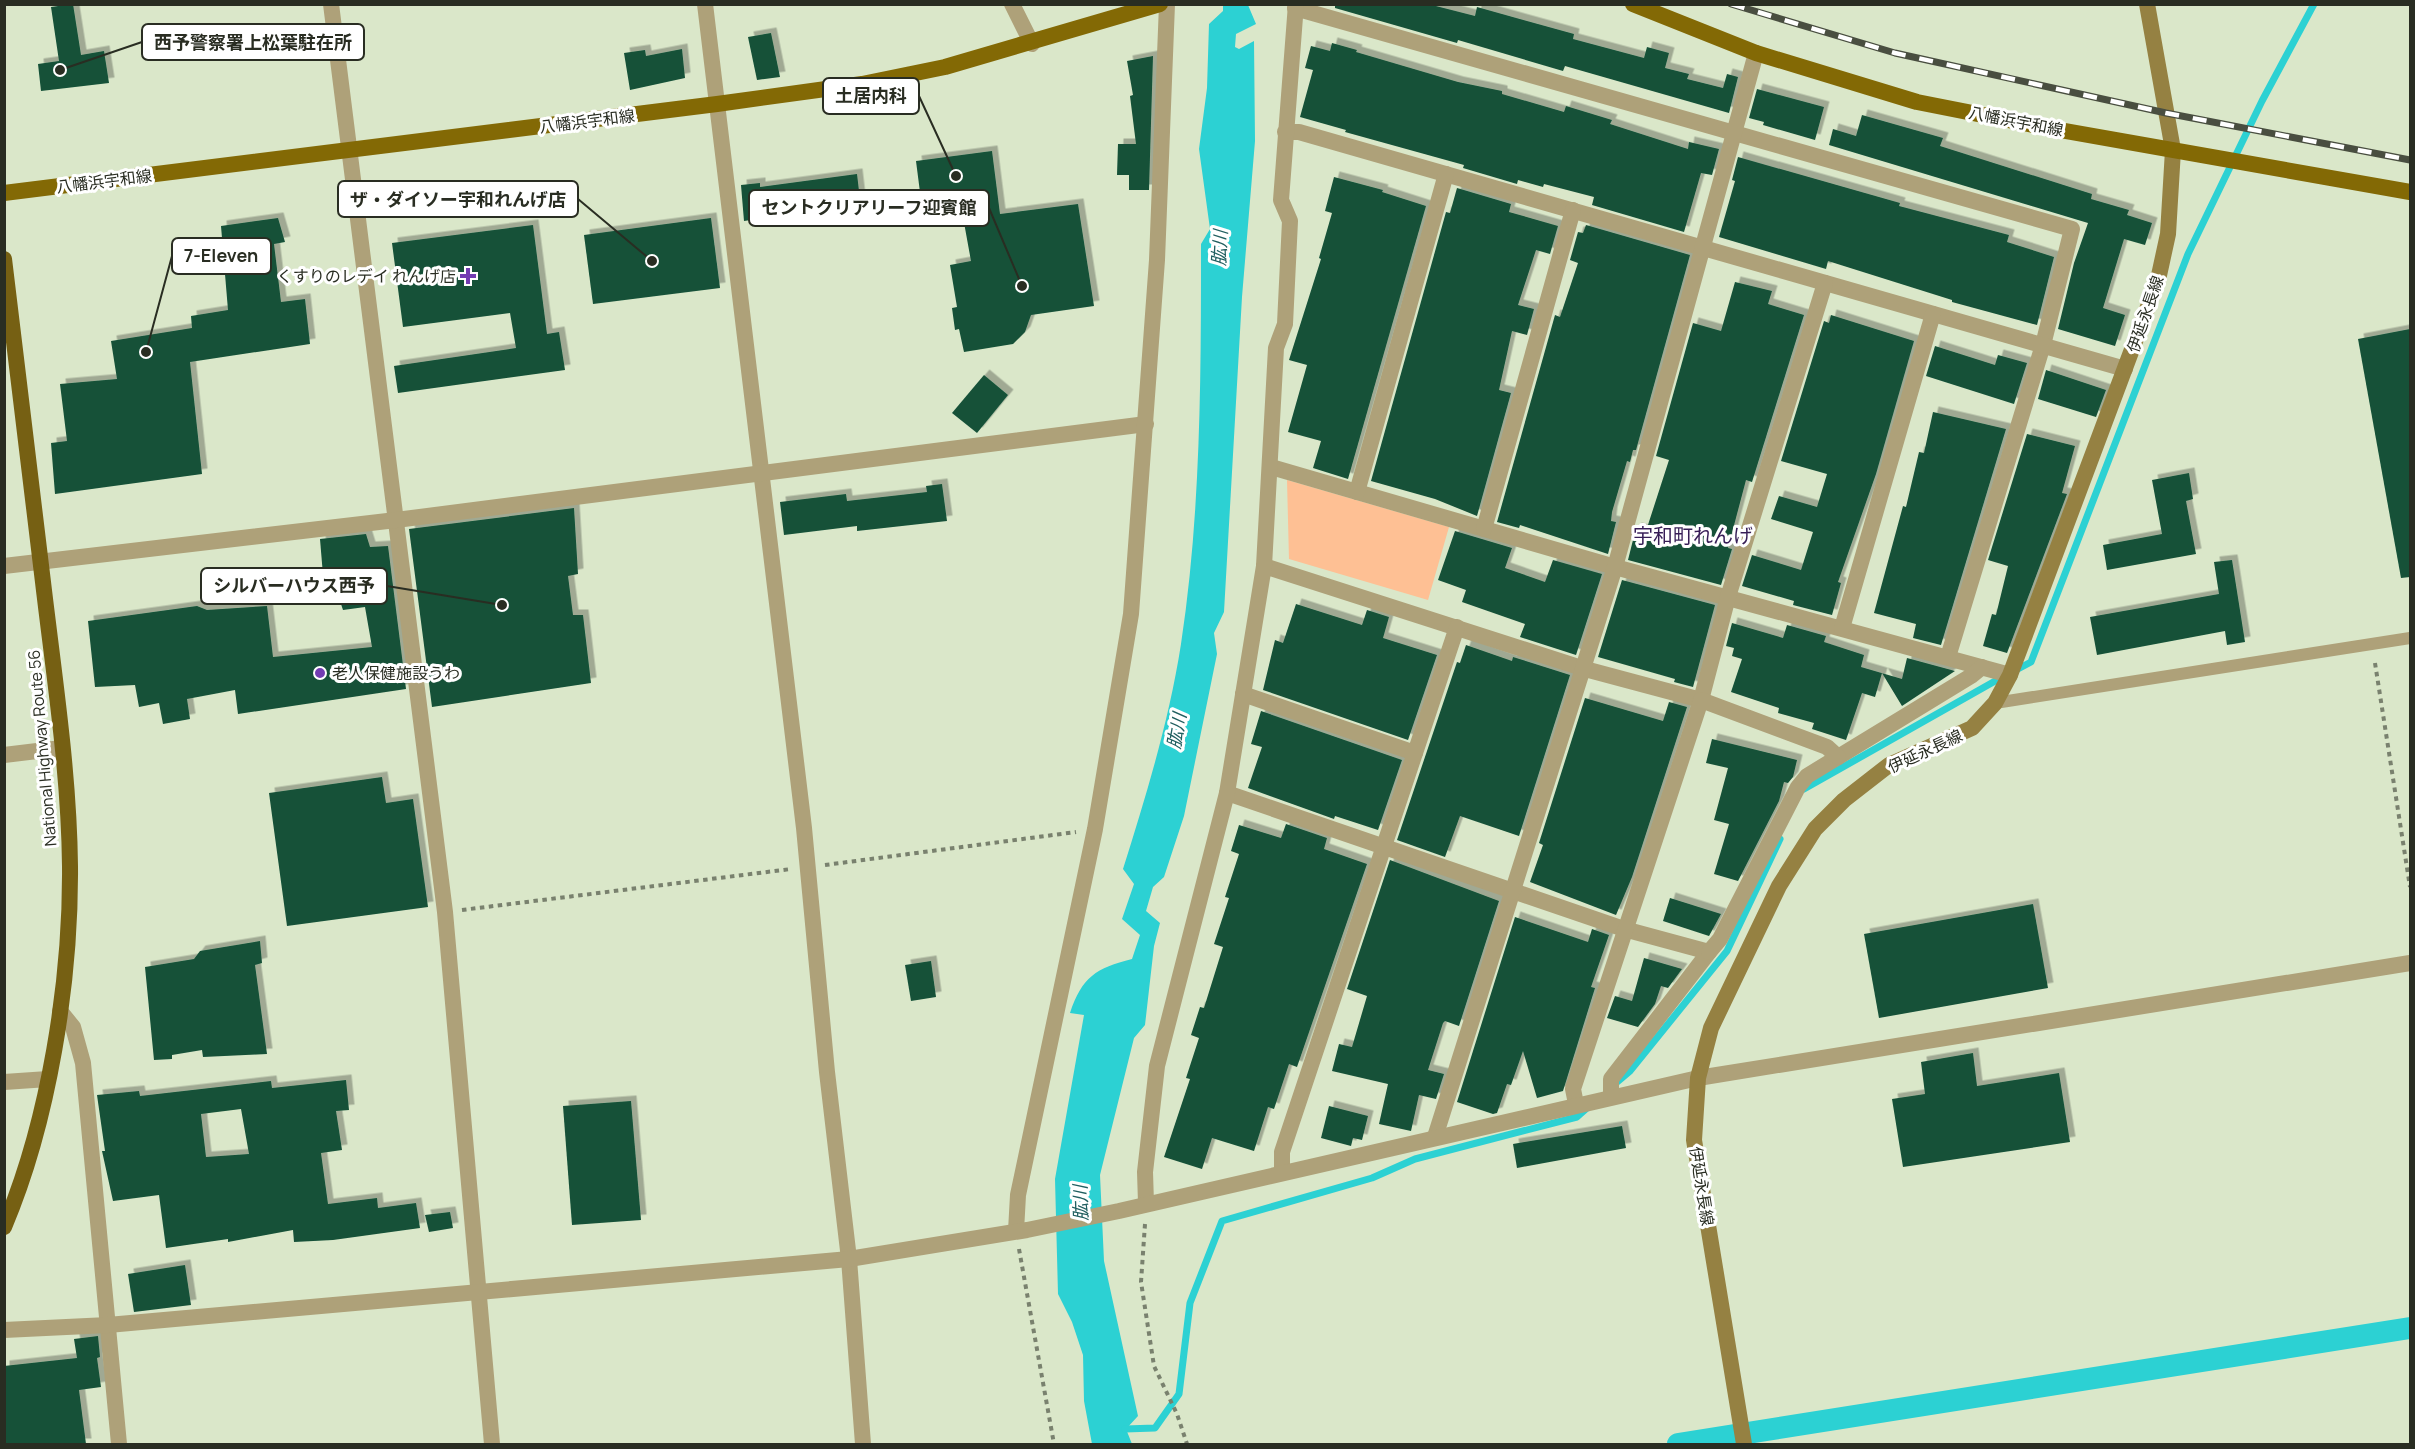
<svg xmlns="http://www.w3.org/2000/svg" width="2415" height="1449" font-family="Manrope,'Noto Sans JP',sans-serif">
<defs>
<filter id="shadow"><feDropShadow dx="5.5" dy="-5.5" stdDeviation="0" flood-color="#0004"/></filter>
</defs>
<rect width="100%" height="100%" fill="#dae7c9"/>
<!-- green -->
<path fill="#fec094" d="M1287 480 1449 527 1428 600 1289 559Z"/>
<!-- water -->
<path fill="#2cd1d3" d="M1223 5H1248L1256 24 1236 34 1235 47 1239 49 1254 41 1255 141 1242 297 1224 612 1214 633 1217 654 1184 816 1164 877 1153 887 1146 911 1160 923 1154 946 1145 1025 1134 1038 1100 1175 1104 1261 1138 1416 1126 1429 1132 1444H1092L1084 1401 1083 1355 1072 1322 1058 1294 1055 1179 1084 1015 1070 1013C1082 977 1096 968 1132 959L1140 935 1122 919 1134 884 1123 869C1146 796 1169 721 1181 644 1201 512 1201 377 1201 244L1210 229 1199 149 1207 88 1209 24 1223 11Z"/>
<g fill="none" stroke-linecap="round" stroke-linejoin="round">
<!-- stream -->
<g stroke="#2cd1d3" stroke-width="7">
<path d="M2016 670 2031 662 2188 254 2262 101 2314 4"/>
<path d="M1804 789 2004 676"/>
<path d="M1617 1082 1630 1071 1727 951 1780 839"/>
<path d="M1125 1429 1155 1428 1179 1394 1190 1303 1222 1221 1372 1178 1415 1159 1577 1117 1586 1109"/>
</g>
<!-- canal -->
<path stroke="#2cd1d3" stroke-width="22" d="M1678 1444 2410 1328"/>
</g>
<!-- building -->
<g fill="#145138" fill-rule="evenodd" filter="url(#shadow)">
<path d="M73 4 81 55 104 51 109 83 41 91 38 64 59 61 51 7Z"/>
<path d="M1335 4H1428L1475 16 1477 7 1574 34 1573 39 1644 58 1647 47 1669 53 1665 68 1689 74 1687 79 1723 88 1727 74 1738 77 1729 113 1565 66 1563 71 1458 40 1457 43 1335 8Z"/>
<path d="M771 33 780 77 757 80 748 37Z"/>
<path d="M1332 43 1357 50 1356 52 1458 82 1502 91V94L1564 112 1566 106 1612 120 1610 124 1688 149 1689 142 1719 149 1712 175 1701 173 1684 232 1592 205 1594 197 1544 184 1543 187 1518 180 1517 184 1463 168 1464 165 1345 132 1346 130 1300 117 1313 70 1305 68 1311 46 1330 51Z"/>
<path d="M682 49 685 78 630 90 624 53 645 50 646 56Z"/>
<path d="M1153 56 1149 190H1129V175H1117L1118 144H1136L1130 96 1133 95 1127 61Z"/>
<path d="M1757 89 1824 107 1815 140 1763 125 1764 122 1749 118Z"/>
<path d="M1862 115 1943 138 1940 146 2092 194 2091 199 2129 210 2127 215 2152 223 2145 245 2124 239 2103 308 2125 315 2115 346 2058 329 2074 263 2088 223 1829 145 1833 129 1856 136Z"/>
<path d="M992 151 1000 214 1078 204 1094 306 1031 315 1025 332 1013 344 964 352 959 329 955 330 952 308 957 307 950 265 971 261 959 195 921 200 916 161Z"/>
<path d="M1738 157 1900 203 1899 206 2009 235 2007 242 2054 257 2037 325 1952 302V300L1828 261 1826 269 1719 237 1735 181 1732 180Z"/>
<path d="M857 174 861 208 816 213 815 208 763 214 764 218 744 221 741 185 760 183V187Z"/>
<path d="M1334 177 1383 190 1382 192 1426 206 1348 479 1313 468 1321 441 1288 432 1307 365 1289 360 1321 259 1319 258 1332 213 1325 211Z"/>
<path d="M1457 188 1511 204 1509 212 1558 226 1550 254 1536 250 1518 305 1534 309 1527 335 1512 331 1499 390 1511 393 1477 516 1435 499 1371 481 1446 212 1450 213Z"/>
<path d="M278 218 285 242 274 244 281 302 305 299 310 344 190 362 202 474 55 494 51 443 67 441 60 384 117 379 111 341 192 328 191 316 228 310 221 226Z"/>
<path d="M711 218 720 288 593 304 584 235Z"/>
<path d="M533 225 547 334 559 332 565 370 398 393 394 366 516 348 510 313 403 327 392 243Z"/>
<path d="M1586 225 1690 255 1636 450H1633L1630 462 1627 461 1612 512 1611 521 1616 522 1608 554 1520 525 1519 528 1497 522 1555 315 1560 317 1578 263 1570 260 1578 232 1583 233Z"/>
<path d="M1735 282 1772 291 1768 304 1804 315 1752 482 1746 480 1728 548 1732 549 1721 585 1628 560 1636 528 1646 531 1669 460 1656 456 1693 323 1721 331Z"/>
<path d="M1831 315 1914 341 1876 474 1838 582 1841 583 1832 615 1793 605 1794 601 1742 586 1752 555 1801 570 1813 532 1771 519 1779 496 1817 507 1827 474 1781 461 1824 321 1829 323Z"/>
<path d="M2410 329V577L2401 578 2358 339Z"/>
<path d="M1935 346 1995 365 1998 355 2027 363 2014 404 1926 376Z"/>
<path d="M2046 370 2106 390 2096 417 2038 399Z"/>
<path d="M984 375 1008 395 977 433 952 413Z"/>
<path d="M1933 412 2006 429 1941 645 1913 638 1916 624 1874 613 1903 506 1906 507 1919 452 1924 453Z"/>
<path d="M2027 434 2075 446 2062 493 2067 494 2007 653 1983 646 1992 614 1996 615 2008 566 1988 560Z"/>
<path d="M2189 473 2193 499 2186 501 2196 554 2107 570 2103 545 2162 534 2152 480Z"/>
<path d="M942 484 947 521 857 531V526L784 535 780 502 846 494 847 501 927 492 926 486Z"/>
<path d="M574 508 578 574 568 576 573 615H583L591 683 432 707 409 529Z"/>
<path d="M1455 531 1512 548 1505 568 1545 582 1553 560 1602 574 1576 655 1520 637 1525 624 1462 602 1466 590 1438 580Z"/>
<path d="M366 534 370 547 388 546 406 689 238 714 235 690 187 699 190 719 163 724 159 703 139 707 135 685 95 687 88 621 197 606 207 610 267 606 273 657 372 647 365 607 343 610 339 598 325 599 320 539Z"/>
<path d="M2232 560 2245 642 2227 645 2225 631 2097 655 2090 617 2219 594 2214 562Z"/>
<path d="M1622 580 1715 605 1693 687 1674 682 1675 679 1598 657Z"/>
<path d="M1296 604 1362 625 1367 610 1389 617 1383 638 1437 655 1408 740 1263 690 1275 640 1283 643Z"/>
<path d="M1732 623 1783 638 1787 625 1826 636 1824 642 1864 655 1861 667 1902 679 1907 658 1955 671 1902 706 1882 673 1875 697 1862 693 1846 740 1812 729 1814 723 1778 713 1779 708 1731 692 1742 659 1732 656 1734 648 1726 646Z"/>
<path d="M1466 645 1512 661 1513 657 1570 675 1519 836 1460 816 1445 857 1397 840 1457 662 1460 663Z"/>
<path d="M1585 698 1663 721 1669 702 1687 707 1632 877 1616 915 1530 882 1543 845 1539 843Z"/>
<path d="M1261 711 1402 760 1378 830 1335 816 1334 819 1248 788 1262 747 1251 744Z"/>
<path d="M1712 739 1797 760 1793 777 1788 783 1784 782 1779 801 1738 881 1714 874 1729 824 1714 820 1728 768 1706 763Z"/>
<path d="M382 777 386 803 413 799 428 907 287 926 269 793Z"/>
<path d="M1286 824 1327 838 1324 849 1367 864 1297 1067 1289 1064 1274 1109 1268 1107 1254 1151 1212 1138 1202 1169 1164 1157 1190 1079 1186 1078 1199 1038 1191 1035 1200 1007 1204 1008 1223 947 1214 944 1229 898 1225 897 1239 854 1231 851 1239 825 1281 838Z"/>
<path d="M1390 860 1499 901 1459 1026 1445 1021 1443 1023 1428 1070 1444 1074 1436 1099 1419 1095 1411 1131 1379 1124 1388 1084 1332 1071 1339 1044 1352 1047 1367 996 1347 989Z"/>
<path d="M1670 898 1721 914 1709 936 1663 921Z"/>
<path d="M2033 904 2048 988 1879 1018 1864 934Z"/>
<path d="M1515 917 1588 942 1592 929 1609 935 1591 987 1595 988 1563 1091 1537 1098 1523 1051 1511 1085 1507 1084 1497 1113 1493 1114 1457 1102Z"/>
<path d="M260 941 262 963 255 965 267 1054 203 1057 202 1050 172 1055V1059L154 1060 145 967 194 959 200 951Z"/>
<path d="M1644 958 1682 969 1668 988 1661 986 1655 1004 1638 1027 1607 1018 1615 996 1632 1001Z"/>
<path d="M931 961 936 997 911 1001 905 965Z"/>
<path d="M1973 1053 1977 1086 2059 1073 2070 1142 1903 1167 1892 1099 1925 1094 1921 1062Z"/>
<path d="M346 1080 349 1110 336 1111 342 1150 321 1153 328 1204 377 1198 378 1208 416 1203 420 1228 333 1240 294 1242 293 1230 228 1242V1239L166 1248 159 1195 113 1201 102 1151H105L97 1095 139 1091 140 1096 271 1081 272 1088ZM241 1109 249 1154 206 1157 201 1114Z"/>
<path d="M631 1101 641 1220 572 1225 563 1106Z"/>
<path d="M1329 1106 1368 1116 1362 1140 1353 1138 1351 1146 1321 1138Z"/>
<path d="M1622 1126 1626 1148 1517 1168 1513 1144Z"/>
<path d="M450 1212 453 1228 429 1232 425 1215Z"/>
<path d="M185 1265 191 1305 134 1312 128 1274Z"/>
<path d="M98 1336 100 1357 97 1358 101 1387 79 1390 86 1444H4V1366L77 1358 74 1339Z"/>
</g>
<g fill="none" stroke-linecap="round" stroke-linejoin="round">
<!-- path -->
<g stroke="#79816e" stroke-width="4" stroke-dasharray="4.5 4.5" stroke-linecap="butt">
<path d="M2375 663 2410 887"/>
<path d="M825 865 1076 832"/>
<path d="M462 910 791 869"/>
<path d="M1145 1224 1141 1282 1154 1366 1177 1414 1187 1444"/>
<path d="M1019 1249 1054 1444"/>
</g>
<!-- service -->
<path stroke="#aea179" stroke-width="12" d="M1995 703 2410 638"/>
<!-- minor -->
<g stroke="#aea179" stroke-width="16">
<path d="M331 4 445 912 492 1444"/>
<path d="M705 4 804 828 827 1072 849 1259 863 1444"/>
<path d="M1012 4 1032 44"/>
<path d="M1295 8 2072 229 2043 345 1948 657"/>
<path d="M1285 132H1299L2125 369"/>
<path d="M1271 467 1615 567 2010 675"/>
<path d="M1357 492 1446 174"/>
<path d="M1484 529 1573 210"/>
<path d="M4 566 396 520 1146 424"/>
<path d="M1264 566 1585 669 1701 700 1728 597 1825 283"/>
<path d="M1842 628 1933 314"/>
<path d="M1243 694 1415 753"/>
<path d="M4 755 62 748"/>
<path d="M1227 793 1624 929 1709 952 1611 1079V1096"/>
<path d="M1709 952 1720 939 1798 787 1807 776 1971 676 1982 667"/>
<path d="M60 1011 73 1027 83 1063 119 1444"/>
<path d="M1698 1078 2410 963"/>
<path d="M4 1082 48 1079"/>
<path d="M1576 1104 1573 1089 1701 700 1827 747 1838 757"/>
<path d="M1435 1137 1615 567 1756 53"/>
<path d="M1282 1172V1152L1457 627"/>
<path d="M1146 1203 1145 1172 1157 1066 1227 793 1264 566 1276 348 1285 324 1290 221 1281 200 1296 4"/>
<path d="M1016 1231 1018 1195 1095 829 1131 614 1157 260 1167 4"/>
</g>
<!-- tertiary -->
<path stroke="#aea179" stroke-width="16" d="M4 1330 108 1325 849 1259 1027 1230 1119 1211 1698 1078"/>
<!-- secondary -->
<path stroke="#958142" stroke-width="16" d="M1744 1444 1694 1140 1698 1078 1711 1028 1779 886 1815 829 1844 800 1889 765 1972 728 1995 703 2010 675 2158 280 2168 234 2173 150 2147 4"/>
<!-- primary -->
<g stroke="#836905" stroke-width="16">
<path d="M1633 4 1756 53 1917 102 2054 129 2410 192"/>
<path d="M4 193 717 104 862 84 945 67 1160 4"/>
</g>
<!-- trunk -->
<path stroke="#766013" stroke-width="16" d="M4 259C17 367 30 475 43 582 54 676 69 771 70 866 71 981 49 1121 4 1227"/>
<defs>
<path id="rail" d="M1731 4 1895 53 2166 113 2410 160"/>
</defs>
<!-- rail casing -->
<use href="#rail" stroke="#494e40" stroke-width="7"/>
<!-- rail -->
<use href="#rail" stroke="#fff" stroke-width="4.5" stroke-dasharray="14" stroke-linecap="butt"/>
</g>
<!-- markers -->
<g fill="#733cb2" stroke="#fff" stroke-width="2">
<path d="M465 267h6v6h6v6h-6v6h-6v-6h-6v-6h6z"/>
<circle cx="320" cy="673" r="6"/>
</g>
<g text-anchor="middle" stroke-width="6" stroke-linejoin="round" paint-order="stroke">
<!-- street labels -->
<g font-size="16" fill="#292d22" stroke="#fff">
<text transform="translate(587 121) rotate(-7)" y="6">八幡浜宇和線</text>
<text transform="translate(2016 121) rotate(11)" y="6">八幡浜宇和線</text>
<text transform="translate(104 181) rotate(-7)" y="6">八幡浜宇和線</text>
<text transform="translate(2145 314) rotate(-71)" y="6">伊延永長線</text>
<text transform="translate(42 748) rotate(-95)" y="6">National Highway Route 56</text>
<text transform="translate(1925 751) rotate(-25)" y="6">伊延永長線</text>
<text transform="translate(1702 1186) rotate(81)" y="6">伊延永長線</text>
</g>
<!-- poi labels -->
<g font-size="16" fill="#292d22" stroke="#fff" text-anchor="end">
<text x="456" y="282">くすりのレデイ れんげ店</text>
<text x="332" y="679" text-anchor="start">老人保健施設うわ</text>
</g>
<!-- water labels -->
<g font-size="18" font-style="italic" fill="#215f60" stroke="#fff">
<text transform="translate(1220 248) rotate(-87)" y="6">肱川</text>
<text transform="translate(1177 731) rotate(-80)" y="6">肱川</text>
<text transform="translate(1081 1203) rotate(-92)" y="6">肱川</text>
</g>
<!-- quarter labels -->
<g font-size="20" fill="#361d56" stroke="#fff">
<text x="1693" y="543">宇和町れんげ</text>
</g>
</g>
<!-- callouts -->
<path fill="none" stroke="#292d22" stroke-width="2" d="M60 70L142 42M956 176L919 96M652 261L578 199M1022 286L989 208M146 352L172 256M502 605L387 586"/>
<g fill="#292d22" stroke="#fff" stroke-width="2">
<circle cx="60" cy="70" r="6"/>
<circle cx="956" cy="176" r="6"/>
<circle cx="652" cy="261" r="6"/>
<circle cx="1022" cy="286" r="6"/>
<circle cx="146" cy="352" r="6"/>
<circle cx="502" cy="605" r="6"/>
</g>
<g fill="#fff" stroke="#292d22" stroke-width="2">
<rect x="142" y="24" width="222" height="36" rx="6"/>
<rect x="823" y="78" width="96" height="36" rx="6"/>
<rect x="338" y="181" width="240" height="36" rx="6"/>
<rect x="749" y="190" width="240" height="36" rx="6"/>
<rect x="172" y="238" width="99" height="36" rx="6"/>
<rect x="201" y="568" width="186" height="36" rx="6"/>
</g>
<g font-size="18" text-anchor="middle" font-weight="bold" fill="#292d22">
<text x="253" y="49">西予警察署上松葉駐在所</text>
<text x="871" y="102">土居内科</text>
<text x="458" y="206">ザ・ダイソー宇和れんげ店</text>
<text x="869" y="214">セントクリアリーフ迎賓館</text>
<text x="221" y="262">7-Eleven</text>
<text x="294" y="592">シルバーハウス西予</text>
</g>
<!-- border -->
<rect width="2415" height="1449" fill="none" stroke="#292d22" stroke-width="12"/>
</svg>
